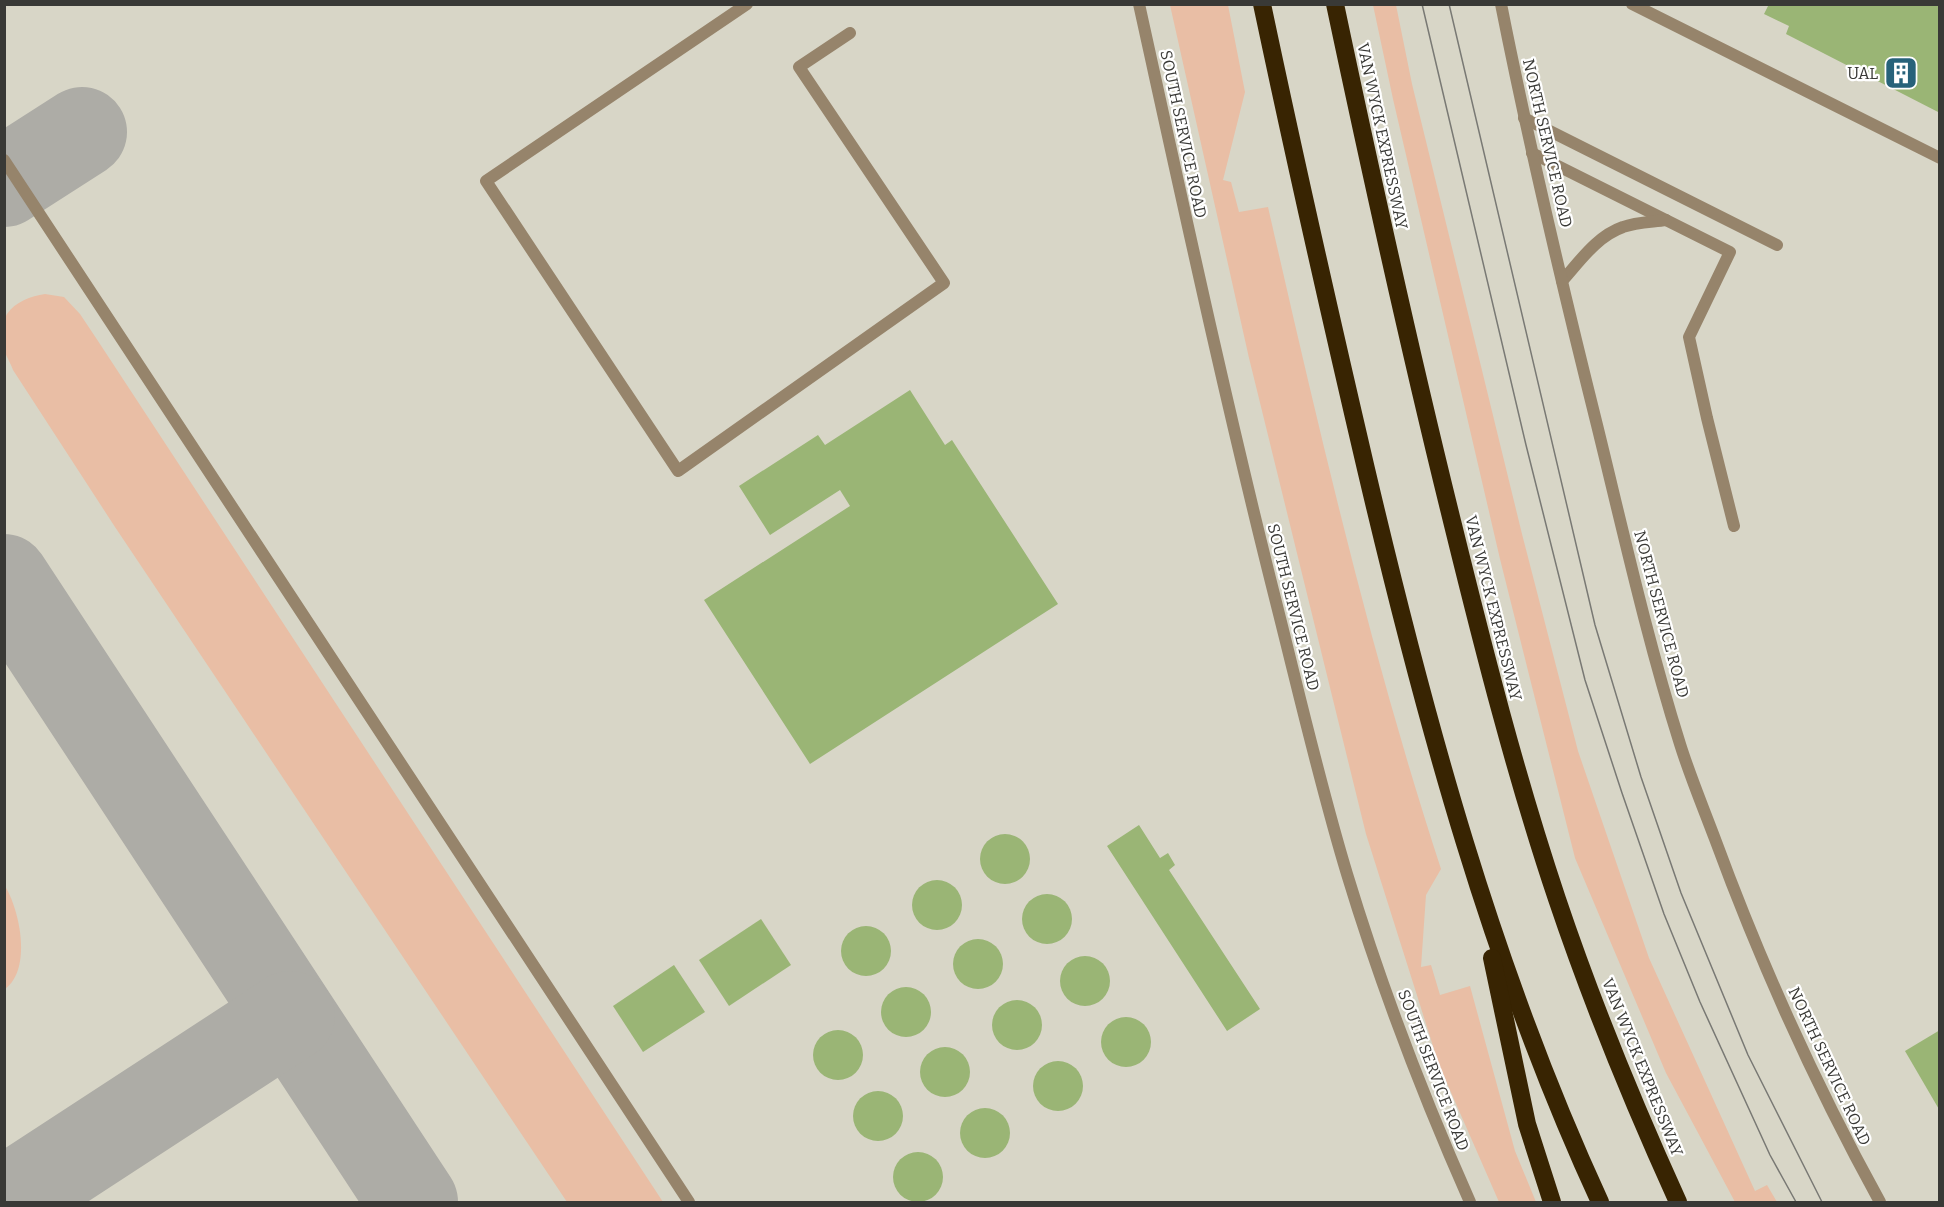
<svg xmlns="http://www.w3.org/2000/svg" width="1944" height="1207" font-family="Bitter,serif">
<rect width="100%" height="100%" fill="#e1e0d8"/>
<!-- built -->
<rect fill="#d8d6c7" x="5" y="5" width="1934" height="1197"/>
<!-- green -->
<g fill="#e9bea5">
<path d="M1170 5H1228L1245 92 1223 180 1231 182 1239 212 1268 207C1319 430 1370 652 1441 869L1426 895 1421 967 1431 965 1440 995 1470 986 1515 1151 1536 1202H1499L1439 1065 1366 834 1249 358Z"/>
<path d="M1373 5H1396L1412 84 1522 534 1578 751 1649 958 1755 1191 1767 1185 1777 1202H1735L1666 1073 1575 858 1500 559 1393 99Z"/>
<path d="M45 294 64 297 80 314 98 341 663 1202H567L115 527 13 370C11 364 7 358 5 352 3 346 3 319 7 314 15 302 31 296 45 294Z"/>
<path d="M5 886C20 911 32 969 5 989Z"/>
</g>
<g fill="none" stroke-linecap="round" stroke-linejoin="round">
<!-- taxiway -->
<g stroke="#adaca6" stroke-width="90">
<path d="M4 182 82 132"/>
<path d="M4 579 413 1202"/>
<path d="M5 1202 290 1016"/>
</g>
</g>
<!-- building -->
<g fill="#9ab575">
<path d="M1769 4H1940V113L1786 34 1789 26 1764 14Z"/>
<path d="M910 390 945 445 952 440 1058 604 810 764 704 600 850 506 840 490 770 535 739 486 818 435 825 445Z"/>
<path d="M1139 825 1160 858 1168 853 1175 865 1169 870 1260 1009 1227 1031 1107 846Z"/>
<circle cx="1005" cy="859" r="25"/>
<circle cx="937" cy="905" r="25"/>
<circle cx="1047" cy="919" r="25"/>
<path d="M761 919 791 965 729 1006 699 960Z"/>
<circle cx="866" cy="951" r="25"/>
<circle cx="978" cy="964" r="25"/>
<circle cx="1085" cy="981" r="25"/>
<path d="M674 965 705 1012 643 1052 613 1006Z"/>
<circle cx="906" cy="1012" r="25"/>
<circle cx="1017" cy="1025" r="25"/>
<circle cx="1126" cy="1042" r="25"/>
<circle cx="838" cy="1055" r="25"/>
<path d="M1940 1030V1111L1905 1051Z"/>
<circle cx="945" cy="1072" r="25"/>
<circle cx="1058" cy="1086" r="25"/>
<circle cx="878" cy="1116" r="25"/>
<circle cx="985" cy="1133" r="25"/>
<circle cx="918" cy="1177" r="25"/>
</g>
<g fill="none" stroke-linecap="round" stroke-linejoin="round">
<!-- lane -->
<g stroke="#96846b" stroke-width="12">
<path d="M747 4 486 181 678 471 944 283 799 67 850 33"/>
<path d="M1632 4 1940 158"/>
<path d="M1524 118 1777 245"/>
<path d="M1532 153 1730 252 1689 337 1707 418 1734 526"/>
<path d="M4 160 689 1202"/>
<path d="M1562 281C1580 261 1597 236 1623 227 1636 222 1652 222 1666 220"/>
</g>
<!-- street -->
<g stroke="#96846b" stroke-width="12">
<path d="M1139 4C1183 204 1226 404 1276 602 1299 693 1320 785 1347 874 1381 986 1423 1096 1470 1202"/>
<path d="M1501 4C1529 145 1562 285 1597 425 1623 531 1647 639 1680 744 1690 776 1703 807 1715 839 1761 964 1816 1086 1880 1202"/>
</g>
<!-- highway -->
<g stroke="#382402" stroke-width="18">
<path d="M1262 4C1295 160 1330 315 1366 469 1425 720 1492 968 1600 1202"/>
<path d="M1335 4C1372 179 1410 352 1453 525 1484 651 1516 777 1557 899 1592 1003 1633 1103 1678 1202"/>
<path d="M1492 958 1527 1124 1552 1202"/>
</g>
<!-- tram -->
<g stroke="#797974" stroke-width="1.5">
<path d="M1422 4 1526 445 1585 680 1622 793 1664 914 1700 1002 1770 1155 1796 1202"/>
<path d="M1449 4 1595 625 1641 777 1681 893 1748 1055 1822 1202"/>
</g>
</g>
<!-- icons -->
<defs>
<symbol id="building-square" viewBox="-11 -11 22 22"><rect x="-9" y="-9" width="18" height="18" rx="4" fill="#27627a" stroke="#fff"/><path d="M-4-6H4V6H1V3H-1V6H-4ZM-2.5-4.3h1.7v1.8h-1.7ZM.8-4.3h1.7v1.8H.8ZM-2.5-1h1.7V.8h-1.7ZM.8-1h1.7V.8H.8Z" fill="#fff"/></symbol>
</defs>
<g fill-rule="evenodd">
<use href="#building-square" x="1882" y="54" width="38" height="38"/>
</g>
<g text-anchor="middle" stroke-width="4.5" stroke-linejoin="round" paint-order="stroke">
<!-- poi labels -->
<g font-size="16" fill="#393936" stroke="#fff" text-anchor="end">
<text x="1878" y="79">UAL</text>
</g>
<!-- street labels -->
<g font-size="16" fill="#393936" stroke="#fff">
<text transform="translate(1184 134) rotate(78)" y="6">SOUTH SERVICE ROAD</text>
<text transform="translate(1383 136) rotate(78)" y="6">VAN WYCK EXPRESSWAY</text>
<text transform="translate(1548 143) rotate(77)" y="6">NORTH SERVICE ROAD</text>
<text transform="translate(1294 607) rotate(76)" y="6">SOUTH SERVICE ROAD</text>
<text transform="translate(1494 608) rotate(76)" y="6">VAN WYCK EXPRESSWAY</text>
<text transform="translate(1662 614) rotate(75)" y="6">NORTH SERVICE ROAD</text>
<text transform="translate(1830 1066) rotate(65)" y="6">NORTH SERVICE ROAD</text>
<text transform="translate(1643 1067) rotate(68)" y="6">VAN WYCK EXPRESSWAY</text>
<text transform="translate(1434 1070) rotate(69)" y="6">SOUTH SERVICE ROAD</text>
</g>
</g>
<!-- border -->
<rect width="1944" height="1207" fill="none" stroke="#393936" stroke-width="12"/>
</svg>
